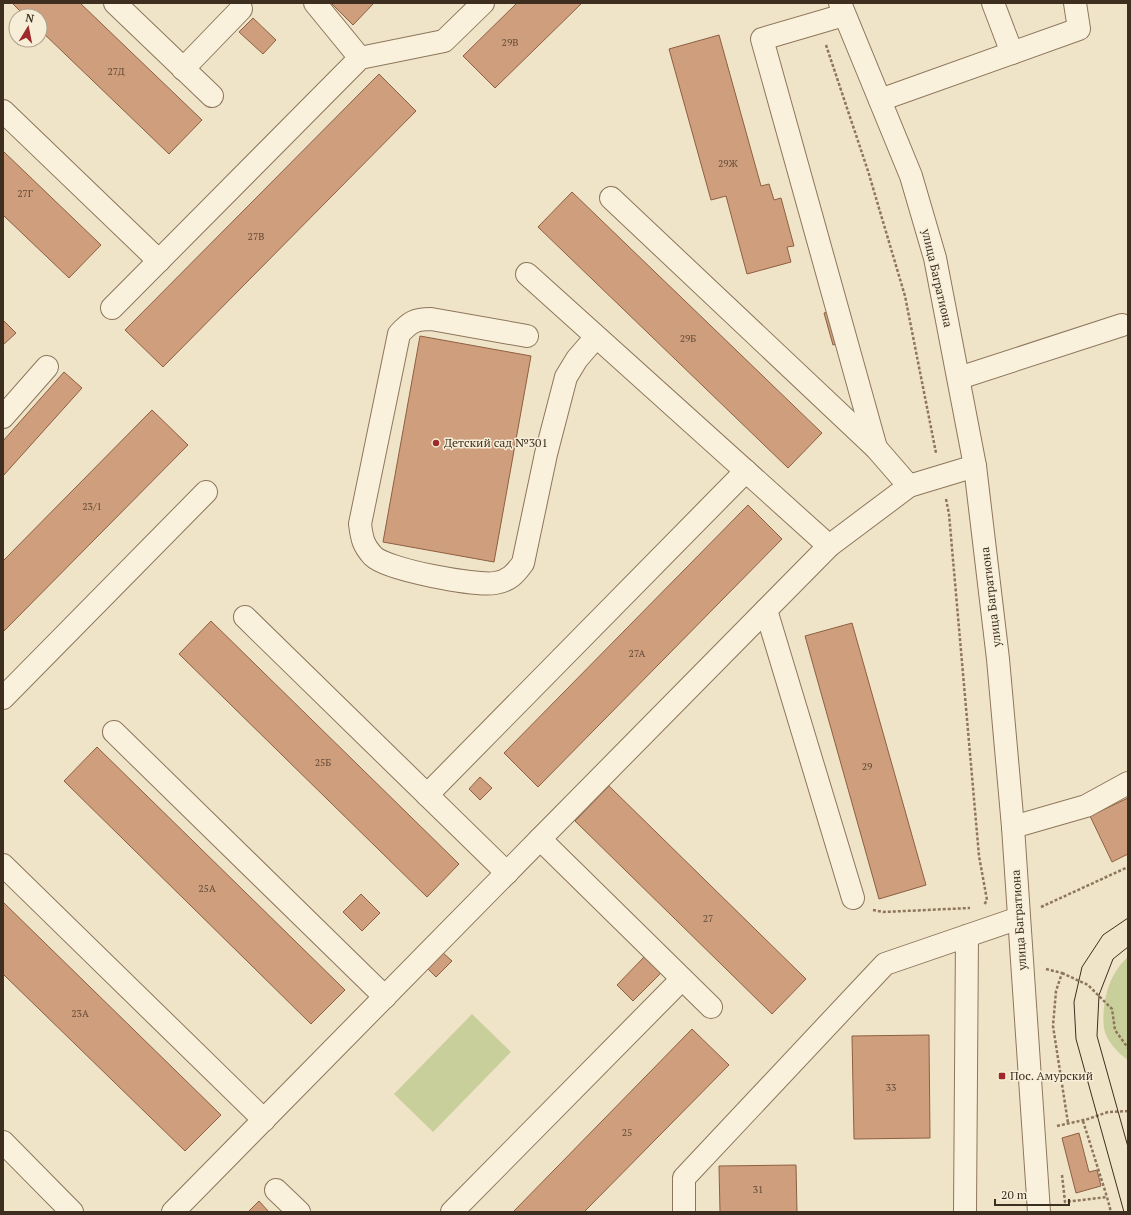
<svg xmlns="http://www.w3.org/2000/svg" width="1131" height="1215" font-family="'PT Serif',serif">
<rect width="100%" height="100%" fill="#f0e4c8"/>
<!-- green -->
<g fill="#c9cf9b">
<path d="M1128 957V1060C1118 1053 1106 1041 1104 1028 1101 1003 1109 973 1128 957Z"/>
<path d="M472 1014 511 1052 433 1132 394 1094Z"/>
</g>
<!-- building -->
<g fill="#cf9f7d" stroke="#8d5f41">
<path d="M12 3H80L202 120 169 154 40 30V16H25Z"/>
<path d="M331 3H374L353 25Z"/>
<path d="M517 3H582L495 88 463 56Z"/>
<path d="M253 18 276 40 263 54 239 32Z"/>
<path d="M719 35 761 186 769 184 774 200 781 198 794 246 787 247 791 262 747 274 726 196 711 200 669 49Z"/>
<path d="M379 74 416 111 163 367 125 330Z"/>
<path d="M3 151 101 245 69 278 3 215Z"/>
<path d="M572 192 822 433 788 468 538 227Z"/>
<path d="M836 310 845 342 833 345 824 313Z"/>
<path d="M3 320 16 333 3 345Z"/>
<path d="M420 336 531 356 494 562 383 542Z"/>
<path d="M64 372 82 388 3 476V441Z"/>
<path d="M152 410 188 445 3 632V561Z"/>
<path d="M748 505 782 539 538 787 504 753Z"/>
<path d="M211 621 459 864 427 897 179 654Z"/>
<path d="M852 623 926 885 879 899 805 636Z"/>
<path d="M97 747 345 990 311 1024 64 781Z"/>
<path d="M480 777 492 788 480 800 469 789Z"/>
<path d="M609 786 806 979 772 1014 575 821Z"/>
<path d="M1128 798V854L1112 862 1090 816Z"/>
<path d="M361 894 380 913 362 931 343 912Z"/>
<path d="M3 902 221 1115 185 1151 3 974Z"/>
<path d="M441 951 452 961 436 977 426 967Z"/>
<path d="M645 956 662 972 633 1001 617 985Z"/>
<path d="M692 1029 729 1065 584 1212H513Z"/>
<path d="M929 1035 930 1138 854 1139 852 1036Z"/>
<path d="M1079 1133 1089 1172 1097 1170 1101 1186 1076 1193 1062 1138Z"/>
<path d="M796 1165 797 1212H720L719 1166Z"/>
<path d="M259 1201 269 1212H248Z"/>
</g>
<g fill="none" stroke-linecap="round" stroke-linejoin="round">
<defs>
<g id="minor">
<path d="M115 3 212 96"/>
<path d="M315 3 360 58"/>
<path d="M840 3 911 176 935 258 975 466 998 659 1013 827 1039 1212"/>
<path d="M993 3 1012 53"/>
<path d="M844 15 762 39 876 448"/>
<path d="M183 69 241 9"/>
<path d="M880 100 1079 29 1075 3"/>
<path d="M3 111 159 261"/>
<path d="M611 198 876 448 909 486"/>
<path d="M527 274 829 546"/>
<path d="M112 308 360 58 444 41 483 3"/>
<path d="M527 336 431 319C415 319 410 322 399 334L360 524C362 539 363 545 373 556 387 570 475 586 495 583 509 581 515 574 523 563L546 454 566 377 577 359 596 337"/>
<path d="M959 378 1122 325"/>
<path d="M3 417 47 367"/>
<path d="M766 610 853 898"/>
<path d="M245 617 507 873"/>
<path d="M3 698 206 492"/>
<path d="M114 732 385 997"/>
<path d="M427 795 746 471"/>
<path d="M1013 827 1086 806 1128 783"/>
<path d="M3 865 264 1120"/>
<path d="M711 1007 540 839 829 546 909 486 975 466"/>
<path d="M3 1142 72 1212"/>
<path d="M276 1190 299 1212"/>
<path d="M173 1212 540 839"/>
<path d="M452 1212 682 979"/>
<path d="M684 1212V1178L885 964 1019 918"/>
<path d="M965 1212 967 936"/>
</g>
</defs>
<!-- minor casing -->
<use href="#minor" stroke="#8d765c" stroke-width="24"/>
<!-- path -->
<g stroke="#8d765c" stroke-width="2.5" stroke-dasharray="3 2" stroke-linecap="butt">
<path d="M826 45 868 171 905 296 936 453"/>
<path d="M946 499 949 514 979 856 987 900 984 905"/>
<path d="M1041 907 1128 867"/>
<path d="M873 910 883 912 970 908"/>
<path d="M1046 969 1062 973 1056 991 1053 1026 1068 1123"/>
<path d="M1062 973 1088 985 1112 1009 1115 1030 1128 1048"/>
<path d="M1083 1121 1107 1197"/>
<path d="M1057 1126 1088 1119 1108 1112 1128 1111"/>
<path d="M1062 1175 1065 1202 1107 1197 1111 1212"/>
</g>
<!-- minor -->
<use href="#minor" stroke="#faf1dc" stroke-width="22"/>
<!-- tram -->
<g stroke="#3d2e20" stroke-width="1">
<path d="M1128 947 1113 959 1099 995 1097 1036 1128 1147"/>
<path d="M1124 1212 1076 1039 1074 1002 1082 967 1103 935 1128 918"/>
</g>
</g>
<!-- markers -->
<g fill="#9e2a2b" stroke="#f7eed8" stroke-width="1.5">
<circle cx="436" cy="443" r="4"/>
<rect x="998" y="1072" width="8" height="8" rx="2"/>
</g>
<g text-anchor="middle" stroke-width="3" stroke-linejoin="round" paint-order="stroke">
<!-- number labels -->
<g font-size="10" fill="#624a37">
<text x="510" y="46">29В</text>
<text x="116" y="75">27Д</text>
<text x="728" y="167">29Ж</text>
<text x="25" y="197">27Г</text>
<text x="256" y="240">27В</text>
<text x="688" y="342">29Б</text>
<text x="92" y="510">23/1</text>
<text x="637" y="657">27А</text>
<text x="323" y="766">25Б</text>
<text x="867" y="770">29</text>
<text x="207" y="892">25А</text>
<text x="708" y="922">27</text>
<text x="80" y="1017">23А</text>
<text x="891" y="1091">33</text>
<text x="627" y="1136">25</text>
<text x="758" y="1193">31</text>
</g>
<!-- street labels -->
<g font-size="12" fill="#3d2e20" stroke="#f7eed8">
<text transform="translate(937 278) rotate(77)" y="4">улица Багратиона</text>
<text transform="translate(991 597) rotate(-97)" y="4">улица Багратиона</text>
<text transform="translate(1019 920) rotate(-94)" y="4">улица Багратиона</text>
</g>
<!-- poi labels -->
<g font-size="12" fill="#3d2e20" stroke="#f7eed8" text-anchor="start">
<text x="444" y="447">Детский сад №301</text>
<text x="1010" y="1080">Пос. Амурский</text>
</g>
</g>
<!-- border -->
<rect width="1131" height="1215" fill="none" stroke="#3d2e20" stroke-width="8"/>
<!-- north arrow -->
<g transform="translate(28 28) rotate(10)"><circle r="19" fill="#f7eed8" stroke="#ada18e"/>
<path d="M0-3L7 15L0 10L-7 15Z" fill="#9e2a2b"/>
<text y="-6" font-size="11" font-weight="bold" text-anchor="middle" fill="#3d2e20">N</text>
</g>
<!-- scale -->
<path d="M995 1199v6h74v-6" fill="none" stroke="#3d2e20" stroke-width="2"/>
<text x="1001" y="1199" font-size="12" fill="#3d2e20" stroke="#f7eed8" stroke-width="3" paint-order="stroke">20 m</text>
</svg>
